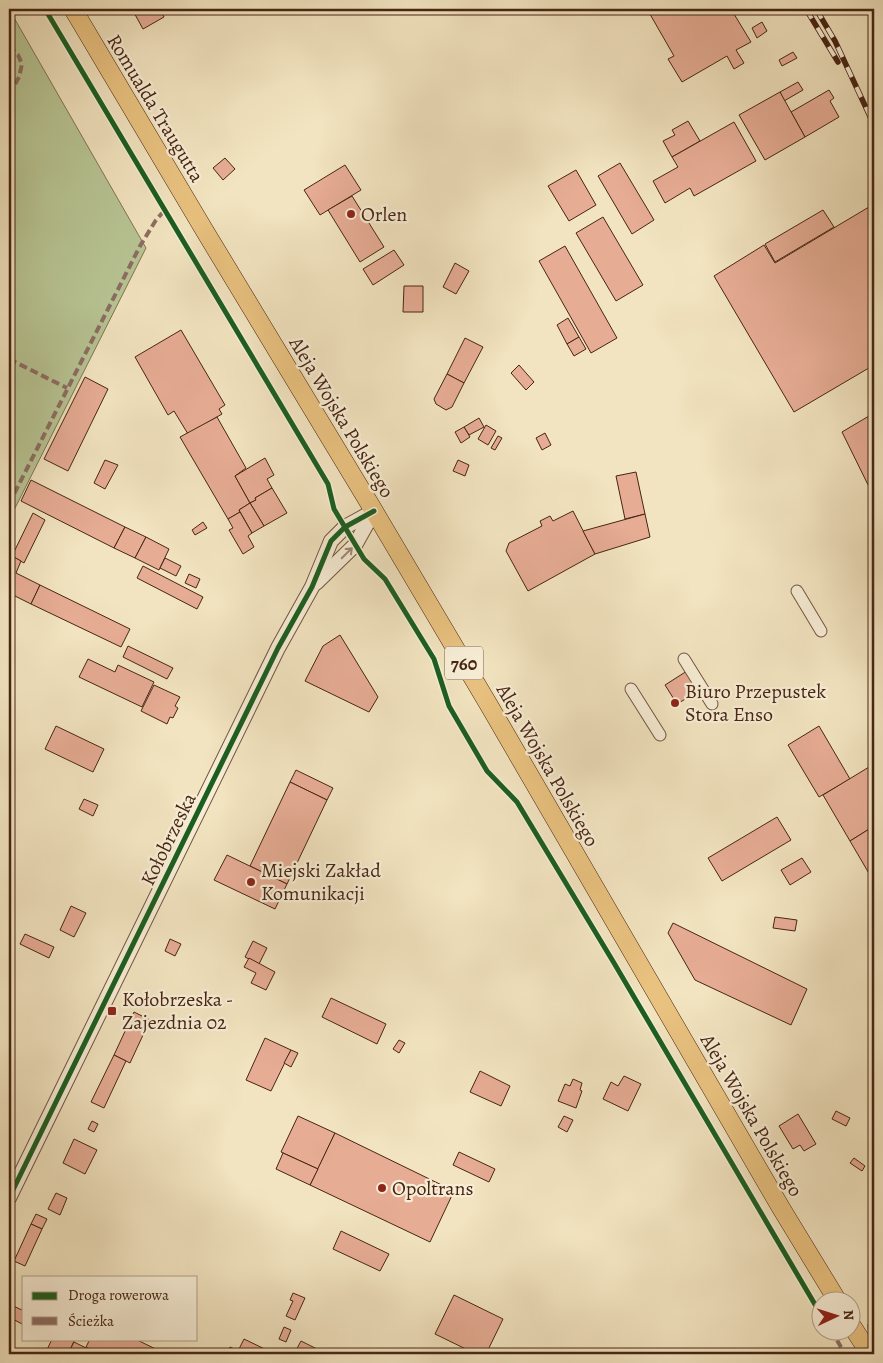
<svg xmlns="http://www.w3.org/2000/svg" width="883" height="1363" font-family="Alegreya,serif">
<rect width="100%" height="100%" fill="#f2e4c0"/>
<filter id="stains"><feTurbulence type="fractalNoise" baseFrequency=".004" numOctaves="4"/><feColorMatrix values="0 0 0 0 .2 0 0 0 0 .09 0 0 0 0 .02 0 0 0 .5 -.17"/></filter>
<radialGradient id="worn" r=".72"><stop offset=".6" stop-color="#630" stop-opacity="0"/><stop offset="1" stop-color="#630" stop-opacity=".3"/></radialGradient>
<!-- green -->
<path fill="#b8c594" stroke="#807554" d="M9 9 146 248 9 520Z"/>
<!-- building -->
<g fill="#e6ac94" stroke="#472513">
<path d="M132 9H160L164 17 143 29Z"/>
<path d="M647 9H731L751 42 736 50 744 63 734 69 727 56 682 82 668 59 674 56Z"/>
<path d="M762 22 767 31 757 38 752 28Z"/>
<path d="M793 52 797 58 782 66 779 60Z"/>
<path d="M798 82 803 90 784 101 780 92Z"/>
<path d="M829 90 834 98 830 101 839 117 805 137 791 112Z"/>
<path d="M780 92 805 137 765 160 739 115Z"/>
<path d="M688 121 700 141 672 157 663 141 675 135 672 130Z"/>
<path d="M734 122 756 161 694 196 690 188 665 203 653 181 678 167 672 157Z"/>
<path d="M225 158 235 169 223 180 213 168Z"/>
<path d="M620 163 654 220 632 234 598 176Z"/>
<path d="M345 165 361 190 320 215 304 190Z"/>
<path d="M576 170 596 205 569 221 548 186Z"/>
<path d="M352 196 384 247 360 262 328 210Z"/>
<path d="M874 204V365L794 412 714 276 764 245 775 263Z"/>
<path d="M823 210 834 227 775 262 765 244Z"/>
<path d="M603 217 643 285 616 301 576 233Z"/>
<path d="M565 246 617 338 591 353 539 261Z"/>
<path d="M394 250 404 265 373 285 363 269Z"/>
<path d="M455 263 469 271 456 294 443 287Z"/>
<path d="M404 286H423V312H403Z"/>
<path d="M568 318 579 337 567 344 557 325Z"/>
<path d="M181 330 225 405 219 409 222 414 188 434 174 411 168 415 135 357Z"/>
<path d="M579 337 586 349 574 356 567 344Z"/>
<path d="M465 338 483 347 464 383 447 374Z"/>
<path d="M519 365 534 382 526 390 511 373Z"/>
<path d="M447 374 464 383 452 407 446 410 436 404 434 399Z"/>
<path d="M85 377 108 389 68 471 44 459Z"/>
<path d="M874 413V497L842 432Z"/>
<path d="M217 417 246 468 235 476 250 503 239 510 240 512 228 519 180 437Z"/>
<path d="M479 418 484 427 469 435 464 427Z"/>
<path d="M486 425 496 431 488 445 478 439Z"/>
<path d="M464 427 470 437 461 443 455 432Z"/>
<path d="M545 433 551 445 542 450 536 438Z"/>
<path d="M498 436 502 438 495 450 491 448Z"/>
<path d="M265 458 274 475 267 479 272 488 255 498 256 500 250 503 235 476Z"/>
<path d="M105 460 118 465 105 489 94 483Z"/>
<path d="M458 460 469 465 465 476 453 471Z"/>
<path d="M636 472 645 514 625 519 616 476Z"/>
<path d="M31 480 125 527 114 548 21 501Z"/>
<path d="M272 488 287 513 264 526 250 503 256 500 255 498Z"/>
<path d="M250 503 264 526 252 533 239 510Z"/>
<path d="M573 511 595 554 528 591 506 551 509 543 542 526 540 521 550 516 553 521Z"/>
<path d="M240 512 252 533 248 536 254 547 243 554 229 530 233 528 228 519Z"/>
<path d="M33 513 45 520 24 563 12 556Z"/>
<path d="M645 514 650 537 595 554 583 531Z"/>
<path d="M203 522 207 528 195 535 192 530Z"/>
<path d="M125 527 146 537 135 558 114 548Z"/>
<path d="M146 537 169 549 159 570 135 558Z"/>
<path d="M12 556 21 561 16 573 40 585 31 604 9 593V563Z"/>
<path d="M165 558 181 566 176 576 160 568Z"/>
<path d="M143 566 203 597 197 609 137 578Z"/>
<path d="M189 574 200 579 196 588 185 583Z"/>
<path d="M40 585 130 629 121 647 31 604Z"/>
<path d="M340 635 378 697 369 712 305 681 323 646Z"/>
<path d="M128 646 173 668 167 679 123 657Z"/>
<path d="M88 659 115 672 118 665 154 682 142 707 79 677Z"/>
<path d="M687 671 699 691 677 704 665 685Z"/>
<path d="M154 685 180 697 175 706 178 708 173 718 170 717 167 724 141 711Z"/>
<path d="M56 726 104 749 93 772 45 749Z"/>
<path d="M819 726 850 779 819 797 788 745Z"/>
<path d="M874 764V826L850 841 823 795Z"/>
<path d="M296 770 333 788 327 800 290 782Z"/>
<path d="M290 782 327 800 287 884 250 866Z"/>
<path d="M84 799 98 805 93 816 79 809Z"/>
<path d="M777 817 791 840 722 881 708 858Z"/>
<path d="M874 826V882L850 841Z"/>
<path d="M227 855 287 884 275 909 214 880Z"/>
<path d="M802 858 811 872 790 885 781 870Z"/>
<path d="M71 906 86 913 74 937 60 930Z"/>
<path d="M775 917 797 920 795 931 773 928Z"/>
<path d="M673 923 807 989 791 1025 695 980 668 933Z"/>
<path d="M25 934 54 947 49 958 20 944Z"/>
<path d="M170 939 181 944 175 956 165 951Z"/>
<path d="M253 941 267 948 259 964 245 957Z"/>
<path d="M249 958 275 972 266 990 251 983 256 973 244 967Z"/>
<path d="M331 998 386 1024 377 1044 322 1017Z"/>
<path d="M134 1012 150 1020 130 1063 114 1055Z"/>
<path d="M265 1038 291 1050 271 1091 246 1080Z"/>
<path d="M399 1040 405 1043 399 1053 393 1049Z"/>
<path d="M291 1050 298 1053 291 1067 284 1063Z"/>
<path d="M114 1055 126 1061 104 1108 91 1102Z"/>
<path d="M480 1071 510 1086 501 1106 470 1092Z"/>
<path d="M624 1076 641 1084 628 1111 603 1099 611 1082 618 1086Z"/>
<path d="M573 1079 582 1083 580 1090 582 1091 576 1108 558 1101 565 1084 570 1086Z"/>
<path d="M836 1111 850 1118 846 1126 832 1119Z"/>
<path d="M798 1114 816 1144 804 1151 800 1145 793 1149 779 1126Z"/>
<path d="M298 1116 335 1133 318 1169 281 1152Z"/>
<path d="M564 1116 573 1120 567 1132 558 1127Z"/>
<path d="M92 1121 98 1124 94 1132 88 1129Z"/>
<path d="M335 1133 454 1191 430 1242 310 1185Z"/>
<path d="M74 1139 97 1150 85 1174 63 1163Z"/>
<path d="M459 1152 495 1169 489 1182 453 1165Z"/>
<path d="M283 1153 318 1169 310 1185 276 1169Z"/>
<path d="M854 1158 865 1166 862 1171 850 1163Z"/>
<path d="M56 1193 67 1198 60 1215 48 1209Z"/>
<path d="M36 1214 47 1219 42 1229 31 1224Z"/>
<path d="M31 1224 42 1229 25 1266 14 1261Z"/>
<path d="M341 1231 389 1254 380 1271 333 1249Z"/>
<path d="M293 1293 305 1298 295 1320 286 1316 293 1301 290 1300Z"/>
<path d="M454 1295 503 1319 486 1354H476L435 1334Z"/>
<path d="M9 1304 24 1311V1321L22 1324 9 1317Z"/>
<path d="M284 1327 291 1330 286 1342 279 1339Z"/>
<path d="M52 1339H75L68 1354H45Z"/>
<path d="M90 1339H135L166 1354H100L86 1347Z"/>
<path d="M244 1339 275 1354H227L230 1347 238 1351Z"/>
<path d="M301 1341 325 1353 324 1354H294Z"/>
<path d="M74 1342 86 1348 83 1354H68Z"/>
</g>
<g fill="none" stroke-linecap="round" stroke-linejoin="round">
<defs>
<g id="minor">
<path d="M797 591 821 631"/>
<path d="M684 659 712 704"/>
<path d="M631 689 660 735"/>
</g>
<g id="tertiary">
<path d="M316 583 355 545 374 511"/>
<path d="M9 1198 278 648 312 587 331 541 345 527 374 511"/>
</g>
<g id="primary">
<path d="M73 9 203 228 374 511 490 707 781 1208 837 1300"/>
<path d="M850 1323 870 1354"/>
</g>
</defs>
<!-- minor casing -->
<use href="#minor" stroke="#72553e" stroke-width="13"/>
<!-- tertiary casing -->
<use href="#tertiary" stroke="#72553e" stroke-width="16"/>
<!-- primary casing -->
<use href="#primary" stroke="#472513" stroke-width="19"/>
<!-- minor -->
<use href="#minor" stroke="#f7edd6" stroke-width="11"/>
<!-- tertiary -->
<use href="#tertiary" stroke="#f7edd6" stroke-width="14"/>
<!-- primary -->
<use href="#primary" stroke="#e9c280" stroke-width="18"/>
<defs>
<g id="rail">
<path d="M806 9 838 62"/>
<path d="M816 9 835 41 874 125"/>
</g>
</defs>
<!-- rail casing -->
<use href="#rail" stroke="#472513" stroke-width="5.5"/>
<!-- rail -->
<use href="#rail" stroke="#f7edd6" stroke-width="4" stroke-dasharray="11" stroke-linecap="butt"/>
<!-- quiet -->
<g stroke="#8d6e63" stroke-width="4" stroke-dasharray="8 4" stroke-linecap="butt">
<path d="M9 46 18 55 22 64 19 77 9 96"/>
<path d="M9 359 67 388"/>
<path d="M9 504 140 246 156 220 165 210"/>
<path d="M874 1314 871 1316C868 1325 869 1331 874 1340"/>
<path d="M831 1330 845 1354"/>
</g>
<defs>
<g id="cycleway">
<path d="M45 9 325 479 328 484 334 509 364 559 385 579 434 659 449 706 487 771 517 802 614 963 820 1313"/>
<path d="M9 1198 278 648 312 587 331 541 345 527 374 511"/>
</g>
</defs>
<!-- cycleway casing -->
<use href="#cycleway" stroke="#f7edd6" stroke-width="8"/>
<!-- cycleway -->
<use href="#cycleway" stroke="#1b5e20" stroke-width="5"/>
</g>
<!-- one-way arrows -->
<defs><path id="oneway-shaft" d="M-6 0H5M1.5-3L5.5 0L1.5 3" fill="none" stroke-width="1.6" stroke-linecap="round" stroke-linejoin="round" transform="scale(1.25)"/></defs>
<use stroke="#9f8974" href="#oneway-shaft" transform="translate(347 553) rotate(-45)"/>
<!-- markers -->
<g fill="#8f2418" stroke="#f7edd6" stroke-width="2">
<circle cx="351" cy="214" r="5"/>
<circle cx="675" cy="703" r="5"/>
<circle cx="251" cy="882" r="5"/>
<rect x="107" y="1006" width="10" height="10" rx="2.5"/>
<circle cx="382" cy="1188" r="5"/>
</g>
<g text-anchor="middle" stroke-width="4.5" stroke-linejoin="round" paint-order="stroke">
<!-- shield labels -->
<rect fill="#f7edd6" stroke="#7c614e" stroke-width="1" x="445" y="646.5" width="38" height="33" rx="4"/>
<g font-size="19" font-weight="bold" fill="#472513">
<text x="464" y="670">760</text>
</g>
<!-- street labels -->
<g font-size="20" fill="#472513" stroke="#f7edd6">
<text transform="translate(156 108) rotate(59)" y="7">Romualda Traugutta</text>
<text transform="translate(342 417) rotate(59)" y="7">Aleja Wojska Polskiego</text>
<text transform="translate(548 765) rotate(60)" y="7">Aleja Wojska Polskiego</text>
<text transform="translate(168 839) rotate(-64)" y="7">Kołobrzeska</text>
<text transform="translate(752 1115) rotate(60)" y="7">Aleja Wojska Polskiego</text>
</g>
<!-- poi labels -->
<g font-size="20" fill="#472513" stroke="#f7edd6" text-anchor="start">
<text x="361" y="221">Orlen</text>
<text x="685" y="698">Biuro Przepustek<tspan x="685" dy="23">Stora Enso</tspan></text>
<text x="261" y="877">Miejski Zakład<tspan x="261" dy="23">Komunikacji</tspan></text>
<text x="122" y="1006">Kołobrzeska -<tspan x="122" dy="23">Zajezdnia 02</tspan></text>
<text x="392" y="1195">Opoltrans</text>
</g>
</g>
<!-- margin -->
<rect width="883" height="1363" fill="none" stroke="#f2e4c0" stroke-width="30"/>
<rect x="10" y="10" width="863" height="1343" fill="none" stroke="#472513" stroke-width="2.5"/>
<rect x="15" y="15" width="853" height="1333" fill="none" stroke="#472513"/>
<!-- legend -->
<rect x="22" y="1276" width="175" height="65" fill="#f7edd6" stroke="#b19d88"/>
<rect x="32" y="1292" width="25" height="8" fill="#1b5e20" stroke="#b19d88"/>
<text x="68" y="1300" font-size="15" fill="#472513">Droga rowerowa</text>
<rect x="32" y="1317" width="25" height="8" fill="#8d6e63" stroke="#b19d88"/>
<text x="68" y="1326" font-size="15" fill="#472513">Ścieżka</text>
<!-- north arrow -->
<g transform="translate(836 1316) rotate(86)"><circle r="24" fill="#f7edd6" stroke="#b19d88"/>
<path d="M0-4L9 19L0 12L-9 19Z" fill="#8f2418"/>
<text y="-8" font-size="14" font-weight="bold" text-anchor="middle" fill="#472513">N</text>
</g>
<rect width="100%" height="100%" filter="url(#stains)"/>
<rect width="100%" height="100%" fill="url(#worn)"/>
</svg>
